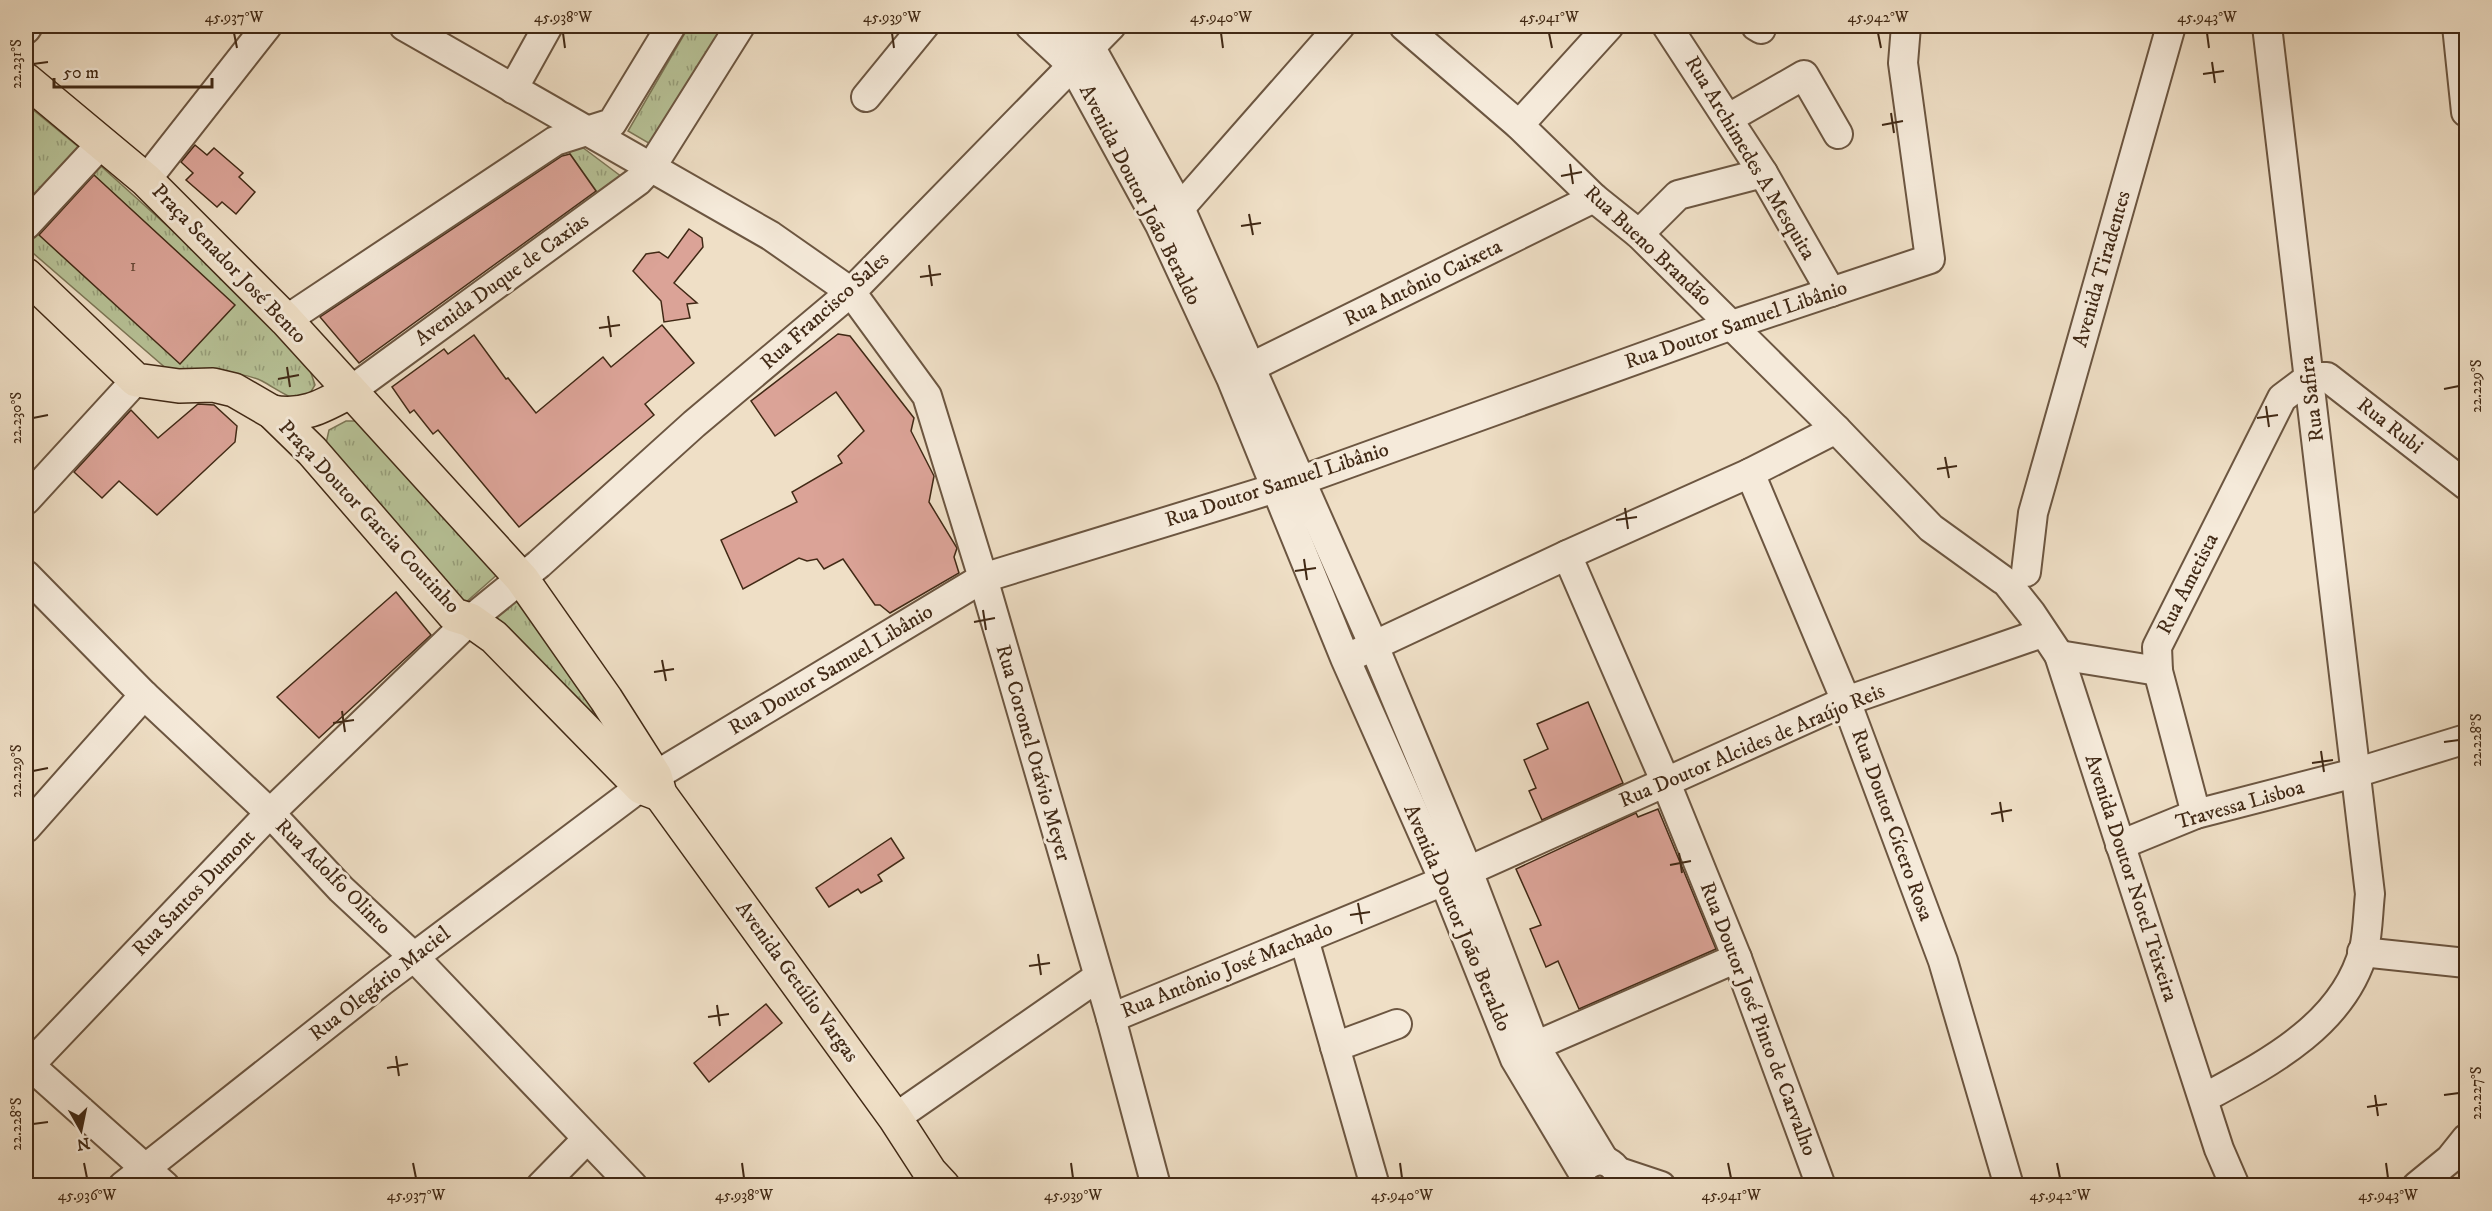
<svg xmlns="http://www.w3.org/2000/svg" width="2492" height="1211" viewBox="0 0 2492 1211" font-family="'IM FELL DW Pica',serif">
	<style>
		.grass { fill: url(#grass-tufts); stroke: #7c7656; stroke-width: 1.5 }
		.building { fill: #dba397; stroke: #412915; stroke-width: 1.5 }
		.lines { fill: none; stroke-linecap: round; stroke-linejoin: round }
		.minor-casing { stroke: #6c5641; stroke-width: 32 }
		.major-casing { stroke: #412915; stroke-width: 36 }
		.minor { stroke: #f5eada; stroke-width: 28 }
		.major { stroke: #efdfc6; stroke-width: 33 }
		.ticks { fill: none; stroke: #412915; stroke-width: 2 }
		.labels { text-anchor: middle; dominant-baseline: central; stroke-width: 6; stroke-linejoin: round; paint-order: stroke }
		.number-label { font-size: 18px; fill: #684836 }
		.street-label { font-size: 21px; fill: #412915; stroke: #f5eada }
		.neatline { fill: none; stroke: #412915; stroke-width: 2 }
		.ticks-label { font-size: 15px; text-anchor: middle; fill: #412915 }
	</style>
	<defs>
		<pattern id="grass-tufts" width="24" height="20" patternUnits="userSpaceOnUse" patternTransform="scale(1.5)"><rect width="24" height="20" fill="#b7c297"/><path d="M3 7l-1-3M5 7V3M7 7l1-3M15 17l-1-3M17 17v-4M19 17l1-3" fill="none" stroke="#969e7a"/></pattern>
	</defs>
	<rect width="100%" height="100%" fill="#efdfc6"/>
	<filter id="stains"><feTurbulence type="fractalNoise" baseFrequency=".00333" numOctaves="4"/><feColorMatrix values="0 0 0 0 .2 0 0 0 0 .09 0 0 0 0 .02 0 0 0 .5 -.17"/></filter>
	<radialGradient id="worn" r=".72"><stop offset=".6" stop-color="#630" stop-opacity="0"/><stop offset="1" stop-color="#630" stop-opacity=".3"/></radialGradient>
	<g class="grass">
		<polygon points="689,26 726,26 652,145 628,131"/>
		<path d="M26,104l66,54 142,128 76,84 5,15 -6,10 -9,6c-15,-5 -25,-13 -38,-20 -22,-11 -69,-11 -94,-11l-142,-123z"/>
		<polygon points="574,141 626,180 602,199 565,147"/>
		<polygon points="346,421 366,421 499,573 465,603 325,448 329,430"/>
		<polygon points="521,587 599,699 593,711 579,716 484,617"/>
	</g>
	<g class="building">
		<polygon points="195,145 207,155 214,148 243,173 239,177 255,192 236,214 222,202 217,207 186,180 193,173 181,162"/>
		<polygon points="570,154 596,191 359,363 320,317 562,156"/>
		<polygon points="94,175 235,305 180,364 39,235"/>
		<polygon points="689,229 702,238 703,247 674,283 697,303 687,304 690,318 664,322 661,301 633,271 646,254 659,252 668,258"/>
		<polygon points="662,325 694,363 645,404 654,415 519,527 438,430 433,434 414,410 410,413 392,387 444,349 448,354 474,335 506,379 508,378 536,413 603,357 611,367"/>
		<polygon points="838,334 850,336 914,418 911,431 934,476 929,502 957,548 954,557 959,573 890,613 880,605 875,605 843,559 824,569 817,559 807,561 799,558 743,589 721,540 797,502 792,492 842,463 838,456 864,431 836,392 775,436 751,401"/>
		<polygon points="198,404 214,405 237,426 235,442 157,515 119,481 102,498 74,472 131,410 158,438"/>
		<polygon points="396,592 431,635 319,738 277,697"/>
		<polygon points="1588,702 1623,783 1542,820 1529,791 1536,788 1524,760 1548,749 1537,724"/>
		<polygon points="1658,809 1716,949 1579,1009 1558,961 1546,967 1530,929 1541,925 1516,869 1636,813 1638,817"/>
		<polygon points="891,838 904,858 878,875 882,881 861,893 858,889 829,907 816,888"/>
		<polygon points="766,1004 782,1023 709,1082 694,1063"/>
	</g>
	<g class="lines">
		<defs>
			<g id="minor">
				<polyline points="404,26 771,236 851,292 927,396 983,578 1111,1018 1156,1186"/>
				<polyline points="1030,26 1073,66 1160,225 1231,378 1345,658 1444,881 1515,1059 1582,1171"/>
				<polyline points="1065,26 1091,48 1180,208 1374,646 1468,871 1535,1046 1604,1160"/>
				<polyline points="1404,26 1519,125 1594,198 1639,234 1836,429 1931,528 2003,580"/>
				<polyline points="1667,26 1763,173 1831,292"/>
				<polyline points="1756,26 1761,29"/>
				<polyline points="2457,26 2466,112"/>
				<polyline points="26,29 28,26"/>
				<polyline points="513,89 548,26"/>
				<polyline points="866,97 924,26"/>
				<polyline points="1729,118 1804,75 1838,134"/>
				<polyline points="1519,125 1609,26"/>
				<polyline points="146,180 267,26"/>
				<polyline points="1167,218 1180,208 1340,26"/>
				<polyline points="26,225 102,143"/>
				<polyline points="1639,234 1678,195 1763,173"/>
				<polyline points="286,320 555,141 612,123 671,26"/>
				<polyline points="1235,375 1594,198"/>
				<polyline points="349,392 638,181 652,166 740,26"/>
				<polyline points="1750,473 1846,701 1943,961 2009,1186"/>
				<polyline points="26,500 136,380"/>
				<polyline points="1567,555 1666,783 1737,958 1821,1186"/>
				<polyline points="2026,572 2033,513 2171,26"/>
				<polyline points="26,575 144,695 270,813 341,889 414,957 633,1186"/>
				<polyline points="2008,584 2031,613 2059,655 2219,1149 2235,1186"/>
				<polyline points="1358,653 1567,555 1750,473 1836,429"/>
				<polyline points="2059,655 2158,671"/>
				<polyline points="2196,814 2158,671 2157,647 2282,398 2310,377 2327,377 2466,485"/>
				<polyline points="26,828 144,695"/>
				<polyline points="2120,845 2196,814 2355,773 2466,739"/>
				<polyline points="1304,939 1375,1186"/>
				<polyline points="2362,952 2466,963"/>
				<polyline points="1111,1018 1468,871 1846,701 2042,633"/>
				<polyline points="1535,1046 1737,958"/>
				<polyline points="1335,1047 1397,1024"/>
				<polyline points="26,1062 165,1186"/>
				<polyline points="26,1069 270,813 470,620 539,564 694,424 851,292 1111,26"/>
				<path d="M2204,1098c63,-34 140,-73 160,-149 4,-17 4,-37 6,-55l-103,-868"/>
				<polyline points="895,1118 1098,977"/>
				<path d="M1587,1165c17,-12 35,2 32,21"/>
				<polyline points="1619,1172 1661,1186"/>
				<polyline points="123,1186 382,981 655,776 983,578 1302,480 1732,325 1930,259 1903,63 1906,26"/>
				<polyline points="541,1186 587,1139"/>
				<polyline points="2417,1186 2450,1159 2466,1139"/>
			</g>
			<g id="major">
				<polyline points="26,80 146,180 286,320 522,579 606,699 655,776 660,794 895,1118 930,1172 943,1186"/>
				<polyline points="26,275 136,380 179,386 213,385 234,390 272,412 312,451 454,615 470,620 494,637 641,787 659,794"/>
				<path d="M272,412c31,6 51,-6 77,-20"/>
			</g>
		</defs>
		<use href="#minor" class="minor-casing"/>
		<use href="#major" class="major-casing"/>
		<use href="#minor" class="minor"/>
		<use href="#major" class="major"/>
	</g>
	<path class="ticks" d="M234,33l3,15M563,33l2,15M892,33l2,15M1221,33l2,15M1549,33l3,15M1878,33l3,15M2207,33l2,15M2212,62l3,21M33,64l15,-2M2203,74l21,-3M1891,113l3,20M1882,125l21,-4M1570,164l3,20M1561,176l21,-4M1249,214l4,21M1241,226l20,-3M929,265l3,21M920,277l21,-3M608,316l3,21M599,328l21,-3M287,367l3,20M278,379l21,-4M2444,389l15,-3M2266,406l3,21M33,418l15,-3M2257,418l21,-3M1945,457l4,21M1937,469l20,-3M1625,508l3,21M1616,520l21,-3M1304,559l3,21M1295,571l21,-3M983,610l3,20M974,622l21,-4M662,660l4,21M654,672l20,-3M342,711l3,21M333,723l21,-3M2444,742l15,-2M2321,751l3,21M2312,763l21,-3M33,771l15,-3M2000,802l3,20M1991,814l21,-4M1679,853l3,20M1670,865l21,-4M1358,903l4,21M1350,915l20,-3M1038,954l3,21M1029,966l21,-3M717,1005l3,21M708,1017l21,-3M396,1056l3,20M387,1068l21,-4M2375,1095l3,21M2444,1095l15,-2M2367,1107l20,-3M33,1124l15,-2M84,1163l3,15M413,1163l3,15M742,1163l2,15M1071,1163l2,15M1400,1163l2,15M1728,1163l3,15M2057,1163l3,15M2386,1163l2,15"/>
	<g class="labels">
		<g class="number-label">
			<text x="133" y="266">1</text>
		</g>
		<g class="street-label">
			<text transform="translate(1750 158) rotate(59)">Rua Archimedes A Mesquita</text>
			<text transform="translate(1140 195) rotate(63)">Avenida Doutor João Beraldo</text>
			<text transform="translate(1648 246) rotate(43)">Rua Bueno Brandão</text>
			<text transform="translate(229 264) rotate(46)">Praça Senador José Bento</text>
			<text transform="translate(2102 269) rotate(-74)">Avenida Tiradentes</text>
			<text transform="translate(502 280) rotate(-36)">Avenida Duque de Caxias</text>
			<text transform="translate(1423 283) rotate(-26)">Rua Antônio Caixeta</text>
			<text transform="translate(825 311) rotate(-42)">Rua Francisco Sales</text>
			<text transform="translate(1736 325) rotate(-19)">Rua Doutor Samuel Libânio</text>
			<text transform="translate(2312 399) rotate(-97)">Rua Safira</text>
			<text transform="translate(2390 426) rotate(38)">Rua Rubi</text>
			<text transform="translate(1277 485) rotate(-18)">Rua Doutor Samuel Libânio</text>
			<text transform="translate(369 517) rotate(47)">Praça Doutor Garcia Coutinho</text>
			<text transform="translate(2188 584) rotate(-63)">Rua Ametista</text>
			<text transform="translate(831 670) rotate(-31)">Rua Doutor Samuel Libânio</text>
			<text transform="translate(1752 746) rotate(-23)">Rua Doutor Alcides de Araújo Reis</text>
			<text transform="translate(1033 753) rotate(74)">Rua Coronel Otávio Meyer</text>
			<text transform="translate(2240 805) rotate(-16)">Travessa Lisboa</text>
			<text transform="translate(1892 825) rotate(70)">Rua Doutor Cícero Rosa</text>
			<text transform="translate(333 877) rotate(45)">Rua Adolfo Olinto</text>
			<text transform="translate(2131 878) rotate(72)">Avenida Doutor Notel Teixeira</text>
			<text transform="translate(194 893) rotate(-46)">Rua Santos Dumont</text>
			<text transform="translate(1457 918) rotate(67)">Avenida Doutor João Beraldo</text>
			<text transform="translate(1227 970) rotate(-22)">Rua Antônio José Machado</text>
			<text transform="translate(797 982) rotate(54)">Avenida Getúlio Vargas</text>
			<text transform="translate(380 984) rotate(-38)">Rua Olegário Maciel</text>
			<text transform="translate(1758 1019) rotate(69)">Rua Doutor José Pinto de Carvalho</text>
		</g>
	</g>
	<rect width="2492" height="1211" fill="none" stroke="#efdfc6" stroke-width="66"/>
	<g transform="translate(81 1130) rotate(171)" stroke="#f5eada" stroke-width="4.5" paint-order="stroke">
	<path d="M0-4.5L10 22L0 15L-10 22Z" fill="#412915"/>
	<text y="-9" font-size="16" font-weight="bold" text-anchor="middle" fill="#412915">N</text>
	</g>
	<path d="M54 78v9h158v-9" fill="none" stroke="#412915" stroke-width="3"/>
	<text x="63" y="78" font-size="18" fill="#412915" stroke="#f5eada" stroke-width="4.5" paint-order="stroke">50 m</text>
	<rect x="33" y="33" width="2426" height="1145" class="neatline"/>
	<g class="ticks-label">
		<text x="234" y="22">45.937°W</text>
		<text x="563" y="22">45.938°W</text>
		<text x="892" y="22">45.939°W</text>
		<text x="1221" y="22">45.940°W</text>
		<text x="1549" y="22">45.941°W</text>
		<text x="1878" y="22">45.942°W</text>
		<text x="2207" y="22">45.943°W</text>
		<text transform="translate(16 64) rotate(-90)" y="5">22.231°S</text>
		<text transform="translate(2476 386) rotate(-90)" y="5">22.229°S</text>
		<text transform="translate(16 418) rotate(-90)" y="5">22.230°S</text>
		<text transform="translate(2476 740) rotate(-90)" y="5">22.228°S</text>
		<text transform="translate(16 771) rotate(-90)" y="5">22.229°S</text>
		<text transform="translate(2476 1093) rotate(-90)" y="5">22.227°S</text>
		<text transform="translate(16 1124) rotate(-90)" y="5">22.228°S</text>
		<text x="87" y="1200">45.936°W</text>
		<text x="416" y="1200">45.937°W</text>
		<text x="744" y="1200">45.938°W</text>
		<text x="1073" y="1200">45.939°W</text>
		<text x="1402" y="1200">45.940°W</text>
		<text x="1731" y="1200">45.941°W</text>
		<text x="2060" y="1200">45.942°W</text>
		<text x="2388" y="1200">45.943°W</text>
	</g>
	<rect width="100%" height="100%" filter="url(#stains)"/>
	<rect width="100%" height="100%" fill="url(#worn)"/>
</svg>
